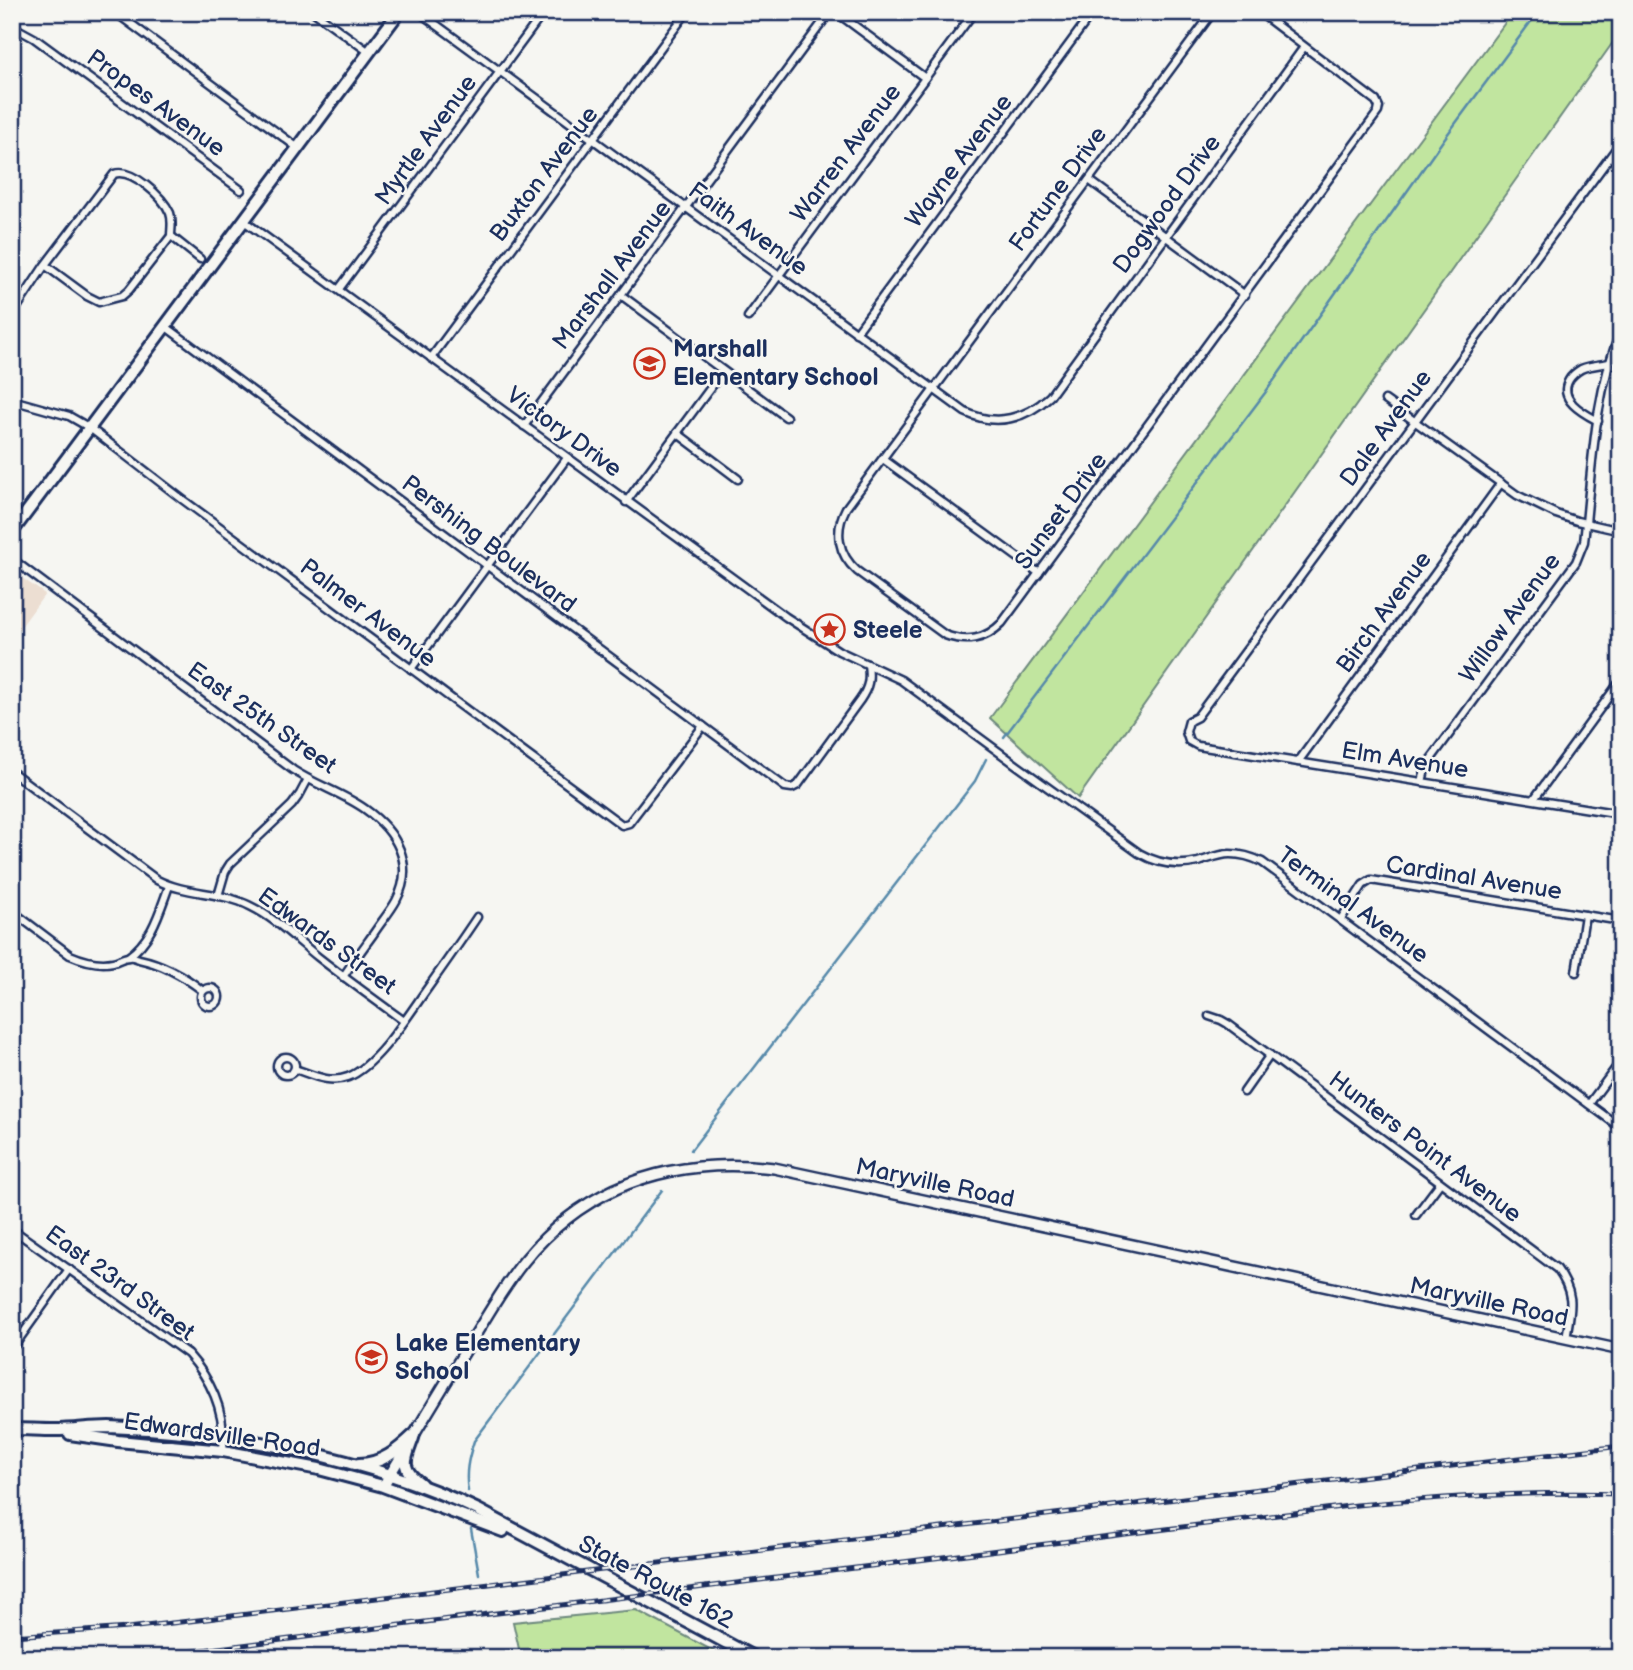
<svg xmlns="http://www.w3.org/2000/svg" width="1633" height="1670" viewBox="0 0 1633 1670" font-family="'Balsamiq Sans',sans-serif">
	<style>
		.built { fill: #ecded2 }
		.green { fill: #c1e59f; stroke: #6e8a7e; stroke-width: 2 }
		.lines { fill: none; stroke-linecap: round; stroke-linejoin: round }
		.stream { stroke: #5689aa; stroke-width: 2.5 }
		.street-casing { stroke: #1b2f5e; stroke-width: 11 }
		.secondary-casing { stroke: #1b2f5e; stroke-width: 14 }
		.primary-casing { stroke: #1b2f5e; stroke-width: 16 }
		.street { stroke: #f6f6f2; stroke-width: 6 }
		.secondary { stroke: #f6f6f2; stroke-width: 9 }
		.primary { stroke: #f6f6f2; stroke-width: 10 }
		.rail-casing { stroke: #1b2f5e; stroke-width: 5 }
		.rail { stroke: #f6f6f2; stroke-width: 2.5; stroke-dasharray: 8; stroke-linecap: butt }
		.labels { text-anchor: middle; dominant-baseline: central; stroke-width: 5; stroke-linejoin: round; paint-order: stroke }
		.street-label { font-size: 24px; fill: #1b2f5e; stroke: #f6f6f2 }
		.poi-label { font-size: 24px; font-weight: bold; fill: #1b2f5e; stroke: #f6f6f2; text-anchor: start }
	</style>
	<rect width="100%" height="100%" fill="#f6f6f2"/>
	<filter id="ink" filterUnits="userSpaceOnUse"><feTurbulence type="fractalNoise" baseFrequency=".0143" numOctaves="2"/><feDisplacementMap in="SourceGraphic" scale="14" xChannelSelector="R" yChannelSelector="G"/><feConvolveMatrix kernelMatrix="1 2 1 2 8 2 1 2 1" color-interpolation-filters="sRGB"/></filter>
	<g filter="url(#ink)">
		<polygon class="built" points="12,571 45,594 12,639"/>
		<g class="green">
			<polygon points="1513,12 1621,12 1621,31 1078,798 990,718"/>
			<polygon points="636,1610 721,1655 720,1658 521,1658 513,1622"/>
		</g>
		<g class="lines">
			<g class="stream">
				<polyline points="1004,737 1265,393 1444,139 1538,12"/>
				<polyline points="691,1150 975,781 986,759"/>
				<path d="M468,1491c-3,-18 0,-32 6,-50l188,-251"/>
				<polyline points="471,1529 479,1574"/>
			</g>
			<defs>
				<g id="street">
					<polyline points="115,12 298,148"/>
					<polyline points="314,12 369,52"/>
					<path d="M419,12l546,400c31,15 61,7 85,-16l254,-349"/>
					<polyline points="836,12 925,78"/>
					<path d="M1213,12l-367,496c-12,23 -8,46 11,63l88,64c22,8 40,5 57,-12l376,-511 1,-5 -3,-6 -117,-89"/>
					<polyline points="12,26 34,38 241,190"/>
					<polyline points="1621,142 1197,717 1189,721 1186,732 1189,741 1198,746 1621,814"/>
					<polyline points="1089,180 1245,295"/>
					<path d="M244,221l542,396 53,34 62,29 117,86 121,87c19,11 38,14 59,9 11,-3 21,-8 32,-8 12,0 22,3 32,8l359,266"/>
					<polyline points="171,236 200,259"/>
					<polyline points="339,289 544,12"/>
					<polyline points="621,295 786,417"/>
					<path d="M12,315l33,-50 69,-91c18,-6 49,23 56,39 3,8 1,15 1,23l-42,54 -7,6 -23,6 -12,-6 -42,-31"/>
					<polyline points="748,317 974,12"/>
					<path d="M165,326l620,461 7,1 6,-3 62,-85c9,-13 10,-21 8,-36"/>
					<polyline points="856,333 1093,12"/>
					<polyline points="431,358 687,12"/>
					<polyline points="12,400 69,416 90,428 182,499 622,825 629,823 703,726"/>
					<polyline points="1385,400 1517,495 1556,514 1577,521 1621,531"/>
					<path d="M1598,421c-13,-7 -41,-21 -29,-41 3,-5 7,-8 12,-11 9,-4 19,-4 28,-6"/>
					<polyline points="524,426 830,12"/>
					<polyline points="677,433 738,479"/>
					<polyline points="883,459 1039,573"/>
					<polyline points="626,502 723,371"/>
					<path d="M12,559l281,211c23,15 51,24 72,39 31,22 51,55 31,92 -6,11 -15,21 -22,32 -10,14 -21,29 -31,44"/>
					<polyline points="411,669 567,458"/>
					<polyline points="1298,762 1501,483"/>
					<path d="M12,772l145,108c29,15 64,11 93,26 25,12 46,33 68,51 28,22 57,43 86,64"/>
					<path d="M1422,782l4,-16 5,-7 145,-197 8,-20c8,-70 9,-145 37,-211"/>
					<polyline points="1534,799 1621,680"/>
					<polyline points="218,896 225,872 230,864 292,805 300,794 308,779"/>
					<path d="M12,911l58,44c14,6 28,10 43,7 5,-1 11,-5 15,-5 4,-1 8,1 11,2 24,5 45,17 64,32"/>
					<polyline points="1341,919 1363,885 1371,880 1621,921"/>
					<path d="M128,957c24,-17 31,-44 41,-71"/>
					<polyline points="1576,972 1585,915"/>
					<circle cx="210" cy="997" r="9"/>
					<path d="M1209,1016l12,4 7,4 329,245c19,26 14,39 9,69"/>
					<circle cx="286" cy="1066" r="9"/>
					<path d="M295,1069c18,6 34,15 53,8 29,-11 61,-63 79,-88 17,-24 34,-48 50,-72"/>
					<polyline points="1244,1092 1270,1055"/>
					<polyline points="1589,1104 1621,1061"/>
					<polyline points="1416,1215 1440,1183"/>
					<path d="M12,1229l176,125c25,28 38,59 35,97"/>
					<polyline points="12,1349 69,1269"/>
				</g>
				<path id="secondary" d="M383,1486c30,-49 59,-98 89,-146 17,-27 33,-56 53,-80 64,-78 151,-103 249,-92l847,182"/>
				<g id="primary">
					<polyline points="12,532 399,12"/>
					<path d="M12,1429c14,0 29,1 43,1 18,0 36,-3 54,-3 121,4 259,30 369,83l277,148"/>
					<polyline points="70,1434 118,1441 223,1451 319,1469 383,1486 503,1531"/>
					<path d="M413,1438c-8,22 -14,30 8,46"/>
					<path d="M359,1464c23,0 39,-14 55,-29"/>
				</g>
			</defs>
			<use href="#street" class="street-casing"/>
			<use href="#secondary" class="secondary-casing"/>
			<use href="#primary" class="primary-casing"/>
			<use href="#street" class="street"/>
			<use href="#secondary" class="secondary"/>
			<use href="#primary" class="primary"/>
			<defs>
				<g id="rail">
					<polyline points="12,1636 128,1628 207,1619 1184,1498 1621,1446"/>
					<path d="M139,1658l1218,-153c88,-8 176,-14 264,-11"/>
				</g>
			</defs>
			<use href="#rail" class="rail-casing"/>
			<use href="#rail" class="rail"/>
		</g>
	</g>
	<defs>
		<symbol id="school-ring" viewBox="-11 -11 22 22"><circle r="9.5" fill="#f6f6f2" stroke="#c8321e" stroke-width="1.5"/><path d="M0-5L7-2L0 1L-7-2ZM-4 1L0 2.5L4 1V4Q0 6-4 4Z" fill="#c8321e"/></symbol>
		<symbol id="sight-ring" viewBox="-11 -11 22 22"><circle r="9.5" fill="#f6f6f2" stroke="#c8321e" stroke-width="1.5"/><path d="M0-6L1.8-2.2L6-1.7L2.9 1.2L3.7 5.4L0 3.3L-3.7 5.4L-2.9 1.2L-6-1.7L-1.8-2.2Z" fill="#c8321e"/></symbol>
	</defs>
	<g fill-rule="evenodd">
		<use href="#school-ring" x="632" y="346" width="35" height="35"/>
		<use href="#sight-ring" x="812" y="612" width="35" height="35"/>
		<use href="#school-ring" x="354" y="1340" width="35" height="35"/>
	</g>
	<g class="labels">
		<g class="street-label">
			<text transform="translate(156 103) rotate(36)">Propes Avenue</text>
			<text transform="translate(426 140) rotate(-54)">Myrtle Avenue</text>
			<text transform="translate(846 153) rotate(-53)">Warren Avenue</text>
			<text transform="translate(959 161) rotate(-53)">Wayne Avenue</text>
			<text transform="translate(544 174) rotate(-53)">Buxton Avenue</text>
			<text transform="translate(1058 189) rotate(-54)">Fortune Drive</text>
			<text transform="translate(1167 204) rotate(-54)">Dogwood Drive</text>
			<text transform="translate(748 229) rotate(36)">Faith Avenue</text>
			<text transform="translate(612 275) rotate(-53)">Marshall Avenue</text>
			<text transform="translate(1386 428) rotate(-54)">Dale Avenue</text>
			<text transform="translate(564 432) rotate(36)">Victory Drive</text>
			<text transform="translate(1061 511) rotate(-54)">Sunset Drive</text>
			<text transform="translate(489 544) rotate(37)">Pershing Boulevard</text>
			<text transform="translate(1384 612) rotate(-54)">Birch Avenue</text>
			<text transform="translate(368 613) rotate(37)">Palmer Avenue</text>
			<text transform="translate(1510 618) rotate(-54)">Willow Avenue</text>
			<text transform="translate(262 718) rotate(35)">East 25th Street</text>
			<text transform="translate(1405 760) rotate(9)">Elm Avenue</text>
			<text transform="translate(1474 878) rotate(9)">Cardinal Avenue</text>
			<text transform="translate(1353 905) rotate(36)">Terminal Avenue</text>
			<text transform="translate(327 941) rotate(36)">Edwards Street</text>
			<text transform="translate(1425 1147) rotate(37)">Hunters Point Avenue</text>
			<text transform="translate(935 1183) rotate(12)">Maryville Road</text>
			<text transform="translate(120 1283) rotate(36)">East 23rd Street</text>
			<text transform="translate(1489 1302) rotate(12)">Maryville Road</text>
			<text transform="translate(222 1435) rotate(8)">Edwardsville Road</text>
			<text transform="translate(656 1582) rotate(28)">State Route 162</text>
		</g>
		<g class="poi-label">
			<text x="673" y="349">Marshall<tspan x="673" dy="28">Elementary School</tspan></text>
			<text x="853" y="630">Steele</text>
			<text x="395" y="1343">Lake Elementary<tspan x="395" dy="28">School</tspan></text>
		</g>
	</g>
	<rect width="1633" height="1670" fill="none" stroke="#f6f6f2" stroke-width="42"/>
	<rect x="21" y="21" width="1591" height="1628" fill="none" stroke="#1b2f5e" stroke-width="2.5" filter="url(#ink)"/>
</svg>
